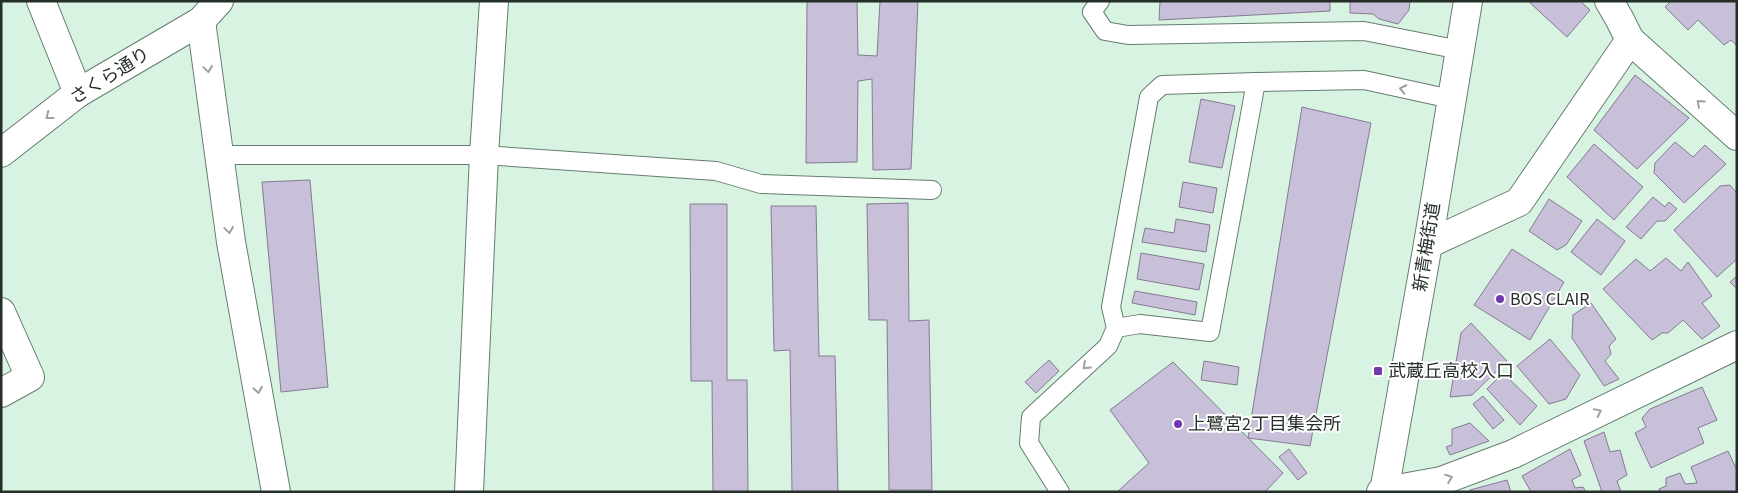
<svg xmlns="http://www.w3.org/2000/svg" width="1738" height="493" viewBox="0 0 1738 493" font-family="'Source Sans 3','Noto Sans JP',sans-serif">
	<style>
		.building { fill: #c8bfd8; stroke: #837b92 }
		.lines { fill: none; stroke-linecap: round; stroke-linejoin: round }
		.lane-casing { stroke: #657d6e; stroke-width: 20 }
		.street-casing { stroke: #657d6e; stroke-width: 30 }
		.secondary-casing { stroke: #657d6e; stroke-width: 30 }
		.lane { stroke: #fff; stroke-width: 18 }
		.street { stroke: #fff; stroke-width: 28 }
		.secondary { stroke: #fff; stroke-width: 28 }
		.oneway { stroke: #9da19f }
		.poi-dot { fill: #713ab1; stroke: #fff; stroke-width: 2 }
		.labels { text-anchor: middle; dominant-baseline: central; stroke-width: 4; stroke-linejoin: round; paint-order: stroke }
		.street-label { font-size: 18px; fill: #252f29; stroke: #fff }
		.poi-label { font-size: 18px; fill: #252f29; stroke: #fff; text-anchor: start }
	</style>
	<rect width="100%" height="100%" fill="#d9f3e2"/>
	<g class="building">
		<polygon points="807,1 857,1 858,55 877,56 880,1 918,1 911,169 873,170 872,79 858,81 857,162 806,163"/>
		<polygon points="1160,1 1330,1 1330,11 1159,20"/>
		<polygon points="1350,1 1410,1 1409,10 1398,24 1379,19 1373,14 1350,13"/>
		<polygon points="1528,1 1580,1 1590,10 1567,37"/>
		<polygon points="1671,1 1737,1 1737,46 1731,40 1724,45 1698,20 1688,30 1665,7"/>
		<polygon points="1635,75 1689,118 1637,169 1594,130"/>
		<polygon points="1201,99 1235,106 1222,168 1189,162"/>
		<polygon points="1302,107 1371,123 1310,446 1248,438"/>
		<polygon points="1675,142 1693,157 1705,145 1726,164 1684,203 1654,173 1655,163"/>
		<polygon points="1594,144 1643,187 1614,220 1567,177"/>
		<polygon points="310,180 328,387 281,392 262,182"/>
		<polygon points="1183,182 1217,188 1213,213 1179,207"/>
		<polygon points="1730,185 1737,193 1737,259 1717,277 1674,230 1720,186"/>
		<polygon points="1653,197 1665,207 1669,202 1677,209 1665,221 1657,221 1641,239 1626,227"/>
		<polygon points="1549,199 1582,221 1566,245 1557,250 1529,231"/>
		<polygon points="908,203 909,321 929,320 932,490 889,490 887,320 869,320 867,204"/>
		<polygon points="690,204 727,204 727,380 747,380 748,492 713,492 712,381 691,381"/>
		<polygon points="771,206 816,206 819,356 835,356 838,492 792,492 790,350 774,351"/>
		<polygon points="1176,219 1210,225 1206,252 1142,242 1145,228 1174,233"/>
		<polygon points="1597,219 1625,241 1601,275 1571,252"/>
		<polygon points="1512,249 1564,282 1530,340 1474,305"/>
		<polygon points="1141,253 1204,264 1199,290 1137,279"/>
		<polygon points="1666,258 1681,271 1688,262 1712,296 1702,303 1720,326 1702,339 1683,320 1668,333 1662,333 1652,340 1603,289 1636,259 1650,271"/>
		<polygon points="1737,276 1737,289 1730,282"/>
		<polygon points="1135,291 1197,302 1195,315 1132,303"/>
		<polygon points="1591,303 1616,339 1609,346 1611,354 1605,361 1619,379 1604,386 1572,338 1573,315"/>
		<polygon points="1471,323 1507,361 1472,395 1450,397 1461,333"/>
		<polygon points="1550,339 1580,375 1566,399 1549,404 1517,366"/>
		<polygon points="1049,360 1059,371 1036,393 1025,382"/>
		<polygon points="1204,361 1239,367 1237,385 1201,380"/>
		<polygon points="1173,362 1283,473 1265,492 1117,492 1149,463 1110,410"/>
		<polygon points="1503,373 1537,406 1520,425 1487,389"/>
		<polygon points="1702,387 1717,420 1698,428 1704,443 1651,468 1635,433 1646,427 1642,418 1650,409"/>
		<polygon points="1483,396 1504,420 1493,429 1473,404"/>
		<polygon points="1470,423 1489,441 1450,455 1446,447 1452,445 1452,429"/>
		<polygon points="1604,432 1610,452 1620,450 1627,475 1617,481 1621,492 1602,492 1584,441"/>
		<polygon points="1289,449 1307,473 1298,480 1279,457"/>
		<polygon points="1570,449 1581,475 1572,480 1575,488 1583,487 1586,492 1531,492 1522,476"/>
		<polygon points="1728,451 1737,470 1737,492 1660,492 1659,489 1666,486 1666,478 1680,473 1685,484 1697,483 1691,467"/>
		<polygon points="1507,480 1511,492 1470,492 1470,490"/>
	</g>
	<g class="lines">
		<defs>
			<g id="lane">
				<polyline points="1100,1 1092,12 1105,31 1128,35 1364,31 1460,50"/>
				<polyline points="1256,82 1210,332 1140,324 1116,328 1111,307 1149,97 1162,85 1256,82 1364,80 1451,99"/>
				<polyline points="219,155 484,155 716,171 761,184 932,190"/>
				<polyline points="1060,492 1029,443 1031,417 1108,346 1116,328"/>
			</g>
			<g id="street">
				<polyline points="41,1 78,93"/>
				<polyline points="1609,1 1619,18 1630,40 1737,136"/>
				<polyline points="201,21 231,242 276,492"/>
				<polyline points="1,153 78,93 201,21 219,1"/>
				<polyline points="1428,244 1519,202 1630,40"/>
				<polyline points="1,312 30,377 1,393"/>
				<polyline points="469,492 484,155 494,1"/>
				<polyline points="1381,492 1441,481 1513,454 1737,345"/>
			</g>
			<polyline id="secondary" points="1384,492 1428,244 1468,1"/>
		</defs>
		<use href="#lane" class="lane-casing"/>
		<use href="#street" class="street-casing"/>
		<use href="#secondary" class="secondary-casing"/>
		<use href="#lane" class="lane"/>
		<use href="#street" class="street"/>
		<use href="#secondary" class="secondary"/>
	</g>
	<defs><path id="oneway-chevron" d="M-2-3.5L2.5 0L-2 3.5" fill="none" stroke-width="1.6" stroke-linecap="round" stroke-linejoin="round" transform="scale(1.25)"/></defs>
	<g class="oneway">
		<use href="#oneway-chevron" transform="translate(208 69) rotate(82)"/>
		<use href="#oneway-chevron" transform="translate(1403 89) rotate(-168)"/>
		<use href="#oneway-chevron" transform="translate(1700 103) rotate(-138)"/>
		<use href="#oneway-chevron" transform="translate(49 116) rotate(142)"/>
		<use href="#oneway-chevron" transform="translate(229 230) rotate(82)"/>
		<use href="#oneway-chevron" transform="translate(1086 366) rotate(137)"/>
		<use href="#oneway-chevron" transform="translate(258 390) rotate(80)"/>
		<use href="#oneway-chevron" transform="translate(1598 412) rotate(-26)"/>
		<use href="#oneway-chevron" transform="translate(1449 478) rotate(-21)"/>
	</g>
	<g class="poi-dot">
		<circle cx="1500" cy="299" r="5"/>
		<rect x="1373" y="366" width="10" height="10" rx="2.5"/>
		<circle cx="1178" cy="424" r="5"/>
	</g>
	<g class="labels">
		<g class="street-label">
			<text transform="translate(110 76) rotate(-32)">さくら通り</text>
			<text transform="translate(1427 247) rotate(-81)">新青梅街道</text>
		</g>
		<g class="poi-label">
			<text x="1510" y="299">BOS CLAIR</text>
			<text x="1388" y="371">武蔵丘高校入口</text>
			<text x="1188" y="424">上鷺宮2丁目集会所</text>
		</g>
	</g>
	<rect width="1738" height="493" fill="none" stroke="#252f29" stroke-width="5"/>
</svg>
